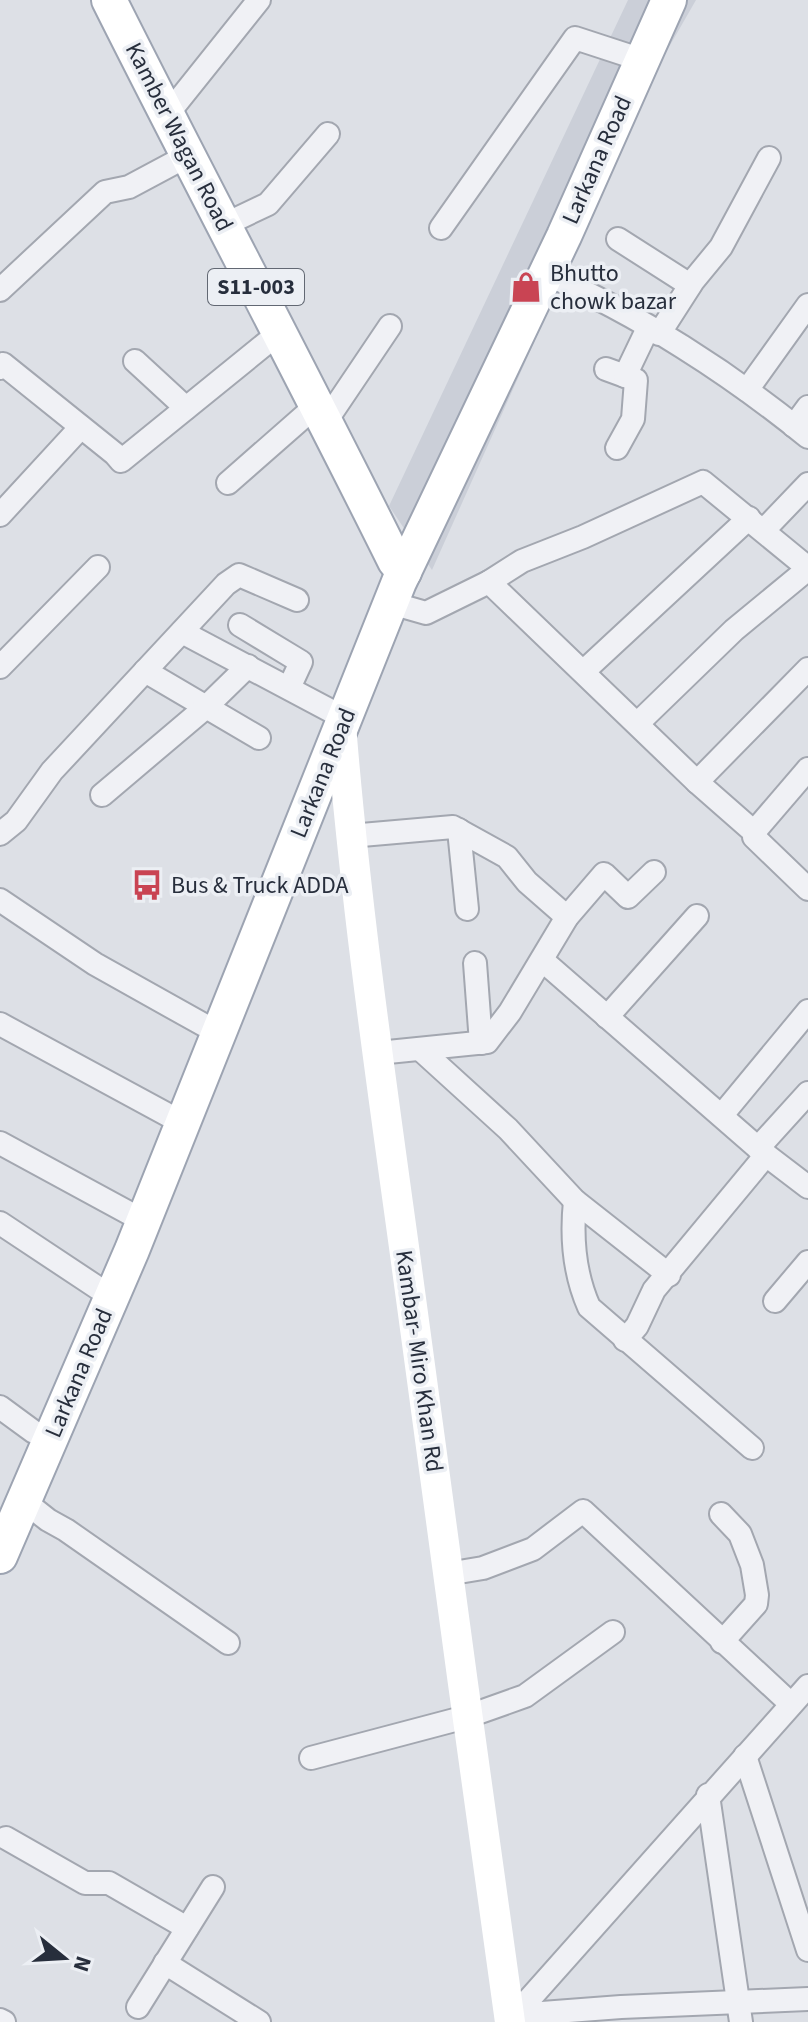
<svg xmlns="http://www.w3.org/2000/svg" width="808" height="2022" viewBox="0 0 808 2022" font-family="'Source Sans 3',sans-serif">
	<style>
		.built { fill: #cbcfd8 }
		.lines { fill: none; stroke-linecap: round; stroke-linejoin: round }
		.minor-casing { stroke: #a3a7b0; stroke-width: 26 }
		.primary-casing { stroke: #9da4b2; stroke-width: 38 }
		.minor { stroke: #f0f1f5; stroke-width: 22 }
		.secondary { stroke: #fff; stroke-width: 30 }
		.primary { stroke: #fff; stroke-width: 34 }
		.labels { text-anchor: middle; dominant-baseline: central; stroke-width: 7; stroke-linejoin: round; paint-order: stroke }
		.shield { fill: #eceff4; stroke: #626873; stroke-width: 2 }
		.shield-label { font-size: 22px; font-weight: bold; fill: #272e3c }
		.street-label { font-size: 24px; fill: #272e3c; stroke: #eceff4 }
		.poi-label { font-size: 24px; fill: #272e3c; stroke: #eceff4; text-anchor: start }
	</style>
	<rect width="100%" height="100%" fill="#dde0e6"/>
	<polygon class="built" points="628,0 696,0 657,68 432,570 389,506"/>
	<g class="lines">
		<defs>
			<g id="minor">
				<polyline points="167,115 259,0"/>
				<polyline points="224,225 268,204 328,134"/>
				<polyline points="441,228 575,38 627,55"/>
				<polyline points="618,239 690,285"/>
				<path d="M546,274c92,40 185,100 262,163"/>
				<polyline points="0,290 105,192 129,187 187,156"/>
				<polyline points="659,334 693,281 721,247 769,158"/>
				<polyline points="135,361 186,408"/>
				<polyline points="0,368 3,364 115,454 121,461 280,332"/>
				<polyline points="606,369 636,380 633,419 617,448"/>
				<polyline points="625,376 648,328"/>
				<polyline points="747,390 808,305"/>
				<polyline points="326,421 390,326"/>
				<polyline points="794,426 808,407"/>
				<polyline points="228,483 318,404"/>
				<polyline points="0,515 81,427"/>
				<polyline points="764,530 808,484"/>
				<polyline points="489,582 522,561 583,537 703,482 808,568"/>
				<polyline points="391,603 426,613 489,582 697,782 754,832 754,837 808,889"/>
				<polyline points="240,625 301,662 289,688"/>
				<polyline points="182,632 333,712"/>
				<polyline points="0,667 98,567"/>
				<polyline points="145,671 259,738"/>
				<polyline points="584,671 749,518"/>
				<polyline points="638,723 734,630 808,569"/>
				<polyline points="697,782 808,669"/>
				<polyline points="102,795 206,707 248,666"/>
				<polyline points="459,830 467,909"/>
				<polyline points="754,832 808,769"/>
				<polyline points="0,834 16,821 52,771 226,584 239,575 297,600"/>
				<polyline points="350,836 453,827 507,857 527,882 567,917"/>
				<polyline points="0,900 95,964 204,1025"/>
				<polyline points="542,960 766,1155 808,1187"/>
				<polyline points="475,963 481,1043"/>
				<polyline points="607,1017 697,916"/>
				<polyline points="0,1024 168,1115"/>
				<polyline points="420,1049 508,1129 575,1201 669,1275"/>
				<polyline points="378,1053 487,1042 510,1012 567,917 604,874 628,897 654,872"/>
				<polyline points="722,1115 808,1011"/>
				<polyline points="0,1143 129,1213"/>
				<polyline points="758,1148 808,1093"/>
				<path d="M575,1201c-4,38 -1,72 14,106l163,141"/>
				<polyline points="0,1223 98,1288"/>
				<polyline points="775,1301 808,1262"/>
				<polyline points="625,1340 637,1326 654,1290 766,1155"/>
				<polyline points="0,1407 34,1432"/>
				<polyline points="24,1501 48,1520 66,1530 228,1643"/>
				<polyline points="721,1514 740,1534 752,1565 757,1595 756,1604 722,1642"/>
				<polyline points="447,1574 483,1568 533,1549 583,1511 791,1704"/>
				<polyline points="745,1756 808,1950"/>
				<polyline points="311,1758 466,1717 525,1696 613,1632"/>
				<polyline points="708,1795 741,2022"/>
				<polyline points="6,1838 85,1883 109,1883 187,1928"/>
				<polyline points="165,1963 259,2022"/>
				<polyline points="138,2007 213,1887"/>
				<polyline points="0,2020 4,2022"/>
				<polyline points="511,2021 529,2014 621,2007 808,1999"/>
				<polyline points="509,2022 808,1686"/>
			</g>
			<g id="primary">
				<path d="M109,0c94,188 193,373 286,561l9,11"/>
				<polyline points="0,1556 132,1250 399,582 564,236 669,0"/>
			</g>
		</defs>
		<use href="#minor" class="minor-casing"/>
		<use href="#primary" class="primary-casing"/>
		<use href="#minor" class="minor"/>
		<path class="secondary" d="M341,725c14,174 39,348 63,522 34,258 70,517 106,775"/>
		<use href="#primary" class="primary"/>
	</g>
	<defs>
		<symbol id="shop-bare" viewBox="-9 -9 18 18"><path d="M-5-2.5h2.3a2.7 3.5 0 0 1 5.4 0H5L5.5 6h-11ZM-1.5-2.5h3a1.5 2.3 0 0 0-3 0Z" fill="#c94453" stroke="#eceff4" stroke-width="2.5" paint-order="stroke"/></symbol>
		<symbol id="bus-bare" viewBox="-9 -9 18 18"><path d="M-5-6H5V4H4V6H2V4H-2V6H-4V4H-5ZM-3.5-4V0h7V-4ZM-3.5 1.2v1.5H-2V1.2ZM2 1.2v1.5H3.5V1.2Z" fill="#c94453" stroke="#eceff4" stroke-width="2.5" paint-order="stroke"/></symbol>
	</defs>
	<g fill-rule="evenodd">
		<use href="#shop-bare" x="504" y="265" width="44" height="44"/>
		<use href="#bus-bare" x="125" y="863" width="44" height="44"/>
	</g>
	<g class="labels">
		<rect class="shield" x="208" y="269" width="96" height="36" rx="6"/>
		<g class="shield-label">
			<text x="256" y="287">S11-003</text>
		</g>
		<g class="street-label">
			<text transform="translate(179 137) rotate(63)">Kamber Wagan Road</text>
			<text transform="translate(597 160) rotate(-66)">Larkana Road</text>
			<text transform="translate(323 773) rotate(-68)">Larkana Road</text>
			<text transform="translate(419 1361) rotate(82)">Kambar- Miro Khan Rd</text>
			<text transform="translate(79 1373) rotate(-67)">Larkana Road</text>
		</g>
		<g class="poi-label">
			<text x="550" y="273">Bhutto<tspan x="550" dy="28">chowk bazar</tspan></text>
			<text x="171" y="885">Bus &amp; Truck ADDA</text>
		</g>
	</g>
	<g transform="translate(64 1958) rotate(108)" stroke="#eceff4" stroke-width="6" paint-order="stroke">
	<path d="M0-6L14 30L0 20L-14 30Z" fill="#272e3c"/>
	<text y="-12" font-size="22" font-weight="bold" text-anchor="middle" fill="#272e3c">N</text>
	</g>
</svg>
